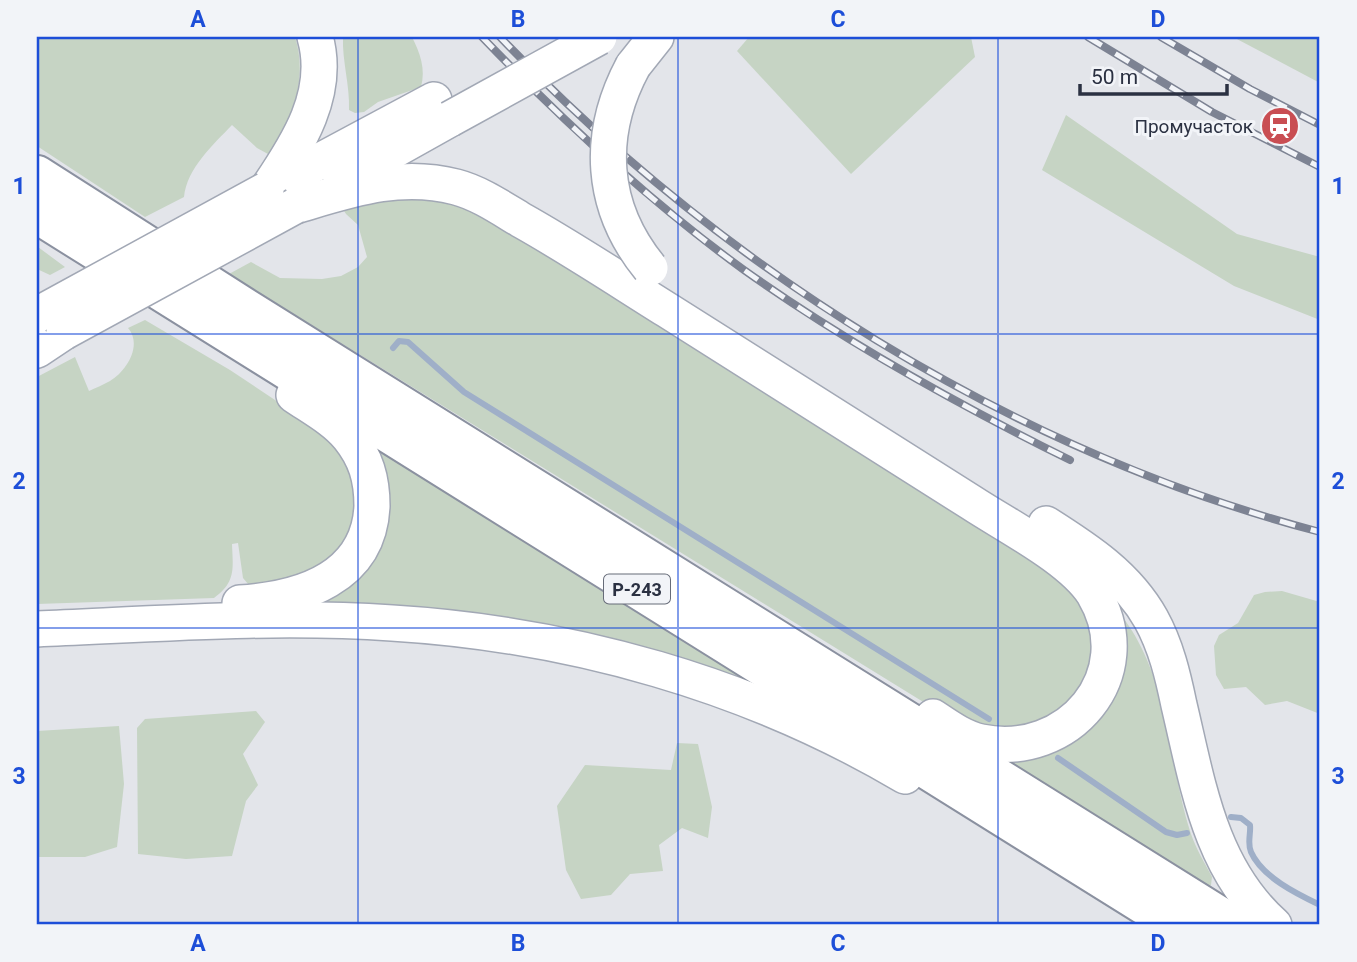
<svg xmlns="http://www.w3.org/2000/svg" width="1357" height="962" viewBox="0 0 1357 962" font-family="Roboto,sans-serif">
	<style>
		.green { fill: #c6d4c4 }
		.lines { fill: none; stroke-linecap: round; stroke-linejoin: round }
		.stream { stroke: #9fafc8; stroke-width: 6 }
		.major-casing { stroke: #a2a8b5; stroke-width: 38 }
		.highway-casing { stroke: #8b91a0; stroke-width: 42 }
		.major { stroke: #fff; stroke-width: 35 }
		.highway { stroke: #fff; stroke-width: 38 }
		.rail-casing { stroke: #7d8393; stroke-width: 8 }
		.rail { stroke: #f2f4f8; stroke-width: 5; stroke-dasharray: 16; stroke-linecap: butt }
		.major-bridge-casing { stroke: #a2a8b5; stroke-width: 38; stroke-linecap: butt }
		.major-bridge { stroke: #fff; stroke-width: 35 }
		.grid { fill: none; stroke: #1d4ed8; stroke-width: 2; stroke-opacity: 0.55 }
		.labels { text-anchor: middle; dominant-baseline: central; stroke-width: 6; stroke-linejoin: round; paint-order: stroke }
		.shield { fill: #f2f4f8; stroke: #676c79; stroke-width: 2 }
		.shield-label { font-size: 18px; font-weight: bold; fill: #2b3142 }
		.poi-label { font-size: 19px; fill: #2b3142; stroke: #f2f4f8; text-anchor: end }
		.neatline { fill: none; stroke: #1d4ed8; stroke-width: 2.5 }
		.grid-label { font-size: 23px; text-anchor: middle; font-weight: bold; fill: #1d4ed8 }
	</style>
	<rect width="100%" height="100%" fill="#e3e5ea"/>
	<g class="green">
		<path d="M37,37h258c13,41 -2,84 -27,117l-11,-6 -25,-23c-19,20 -45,43 -48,72l-39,20 -108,-71z"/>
		<path d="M343,37h69c8,16 14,32 9,50l-43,15 -14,10 -9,1 -6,-3c1,-25 -7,-49 -6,-73z"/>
		<polygon points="749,37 971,37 975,57 851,174 737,51"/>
		<polygon points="1233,37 1320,37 1320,83"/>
		<polygon points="1066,115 1237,234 1320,257 1320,320 1234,286 1042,170"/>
		<polygon points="364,198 458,198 1053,565 1093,614 1090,690 1026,731 959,724 229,274 251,262 280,278 322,279 341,276 358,267 367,257 358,225 346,214 341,206"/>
		<polygon points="37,246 38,247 65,267 50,275 37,269"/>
		<path d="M145,320l85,50 84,56 25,22 13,25 3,26 -3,27 -6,18 -29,29 -63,18 -11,-13 -5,-35 -6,1c1,25 4,38 -18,54l-177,6v-227l38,-20 14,34c6,-3 14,-6 21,-10 16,-9 33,-36 18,-53z"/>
		<polygon points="359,439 387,454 757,686 744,694 293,609 351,577"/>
		<polygon points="1282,591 1320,602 1320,714 1287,701 1265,705 1246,687 1224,689 1216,675 1214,646 1219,635 1238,623 1254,595 1265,592"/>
		<path d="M1115,606c9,13 19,26 26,41 29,57 30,126 50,187 5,15 14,29 21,43l-1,8 -5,5 -209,-133 59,-9z"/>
		<polygon points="256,711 265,722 243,754 258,785 246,801 232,856 186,859 138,854 137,728 145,719"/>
		<polygon points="119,726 124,784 117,847 85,857 37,857 37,731"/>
		<polygon points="677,743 698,744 712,807 708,838 682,828 659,845 663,871 630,874 611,895 581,899 566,870 557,806 585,765 671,770"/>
	</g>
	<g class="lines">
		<g class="stream">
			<polyline points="393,348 399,341 408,342 464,392 989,719"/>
			<polyline points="1058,758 1166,832 1177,835 1187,833"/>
			<path d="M1231,817l10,1 9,7c1,9 -3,18 1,27 11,25 46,42 69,53"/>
		</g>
		<defs>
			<g id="major">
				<polyline points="633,66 656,37"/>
				<polyline points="341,180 450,119"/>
				<path d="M268,188c30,-44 63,-95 47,-151"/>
				<polyline points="266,190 434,100"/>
				<path d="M295,206c54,-16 104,-34 161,-19 23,6 45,21 65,33 50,28 98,60 146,90 102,64 204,128 305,193 35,23 100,56 122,91 48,81 -26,166 -113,148 -18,-4 -33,-15 -48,-25"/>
				<polyline points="37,350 64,332"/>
				<path d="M1046,524c41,26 81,52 105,95 15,27 22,57 28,86 19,80 31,163 95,220"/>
				<path d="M240,603c61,-4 129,-25 132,-97 0,-27 -6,-48 -23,-69 -15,-18 -36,-29 -55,-42"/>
				<path d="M37,629c118,-5 237,-14 355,-6 179,11 358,61 513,153"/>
			</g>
			<g id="highway">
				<polyline points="37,175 247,309 1234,925"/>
				<polyline points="37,214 1176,925"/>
			</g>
		</defs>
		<use href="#major" class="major-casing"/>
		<use href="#highway" class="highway-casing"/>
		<use href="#major" class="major"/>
		<use href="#highway" class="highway"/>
		<defs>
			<g id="rail">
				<path d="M482,37c81,84 167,164 262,233 103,73 213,134 326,190"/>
				<path d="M500,37c220,230 511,414 820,495"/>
				<polyline points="1088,37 1212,112 1320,167"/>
				<polyline points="1161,37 1250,89 1320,125"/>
			</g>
		</defs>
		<use href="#rail" class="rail-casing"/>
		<use href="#rail" class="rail"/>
		<defs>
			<g id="major-bridge">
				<path d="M633,66c-37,69 -33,141 17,202"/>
				<polyline points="450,119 599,37"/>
				<polyline points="37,315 266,190"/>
				<polyline points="64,332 295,206"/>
			</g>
		</defs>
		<use href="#major-bridge" class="major-bridge-casing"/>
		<use href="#major-bridge" class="major-bridge"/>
	</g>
	<path class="grid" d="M358,37v888M678,37v888M998,37v888M37,334h1283M37,628h1283"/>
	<defs>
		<symbol id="station-disc" viewBox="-11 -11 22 22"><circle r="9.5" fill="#c94e53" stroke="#f2f4f8"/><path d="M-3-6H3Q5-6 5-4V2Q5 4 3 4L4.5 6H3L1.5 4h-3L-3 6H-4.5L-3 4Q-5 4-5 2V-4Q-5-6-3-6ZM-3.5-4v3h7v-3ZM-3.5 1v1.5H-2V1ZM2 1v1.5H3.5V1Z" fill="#fff"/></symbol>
	</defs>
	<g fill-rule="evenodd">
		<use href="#station-disc" x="1258" y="104" width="44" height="44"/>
	</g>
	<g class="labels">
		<rect class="shield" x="604" y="574.5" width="66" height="29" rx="5"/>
		<g class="shield-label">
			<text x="637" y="589">Р-243</text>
		</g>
		<g class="poi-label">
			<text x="1253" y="126">Промучасток</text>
		</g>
	</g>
	<rect width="1357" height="962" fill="none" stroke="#f2f4f8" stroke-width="77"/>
	<path d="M1080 84v10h147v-10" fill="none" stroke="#2b3142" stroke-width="3.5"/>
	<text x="1091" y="84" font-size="21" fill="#2b3142" stroke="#f2f4f8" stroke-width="5" paint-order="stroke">50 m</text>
	<rect x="38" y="38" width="1280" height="885" class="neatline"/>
	<g class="grid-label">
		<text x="198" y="27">A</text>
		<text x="518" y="27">B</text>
		<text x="838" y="27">C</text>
		<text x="1158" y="27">D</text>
		<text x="19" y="194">1</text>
		<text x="1338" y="194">1</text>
		<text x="19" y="489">2</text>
		<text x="1338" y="489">2</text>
		<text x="19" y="784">3</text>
		<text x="1338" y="784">3</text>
		<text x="198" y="951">A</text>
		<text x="518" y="951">B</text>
		<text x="838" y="951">C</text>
		<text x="1158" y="951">D</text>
	</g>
</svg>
